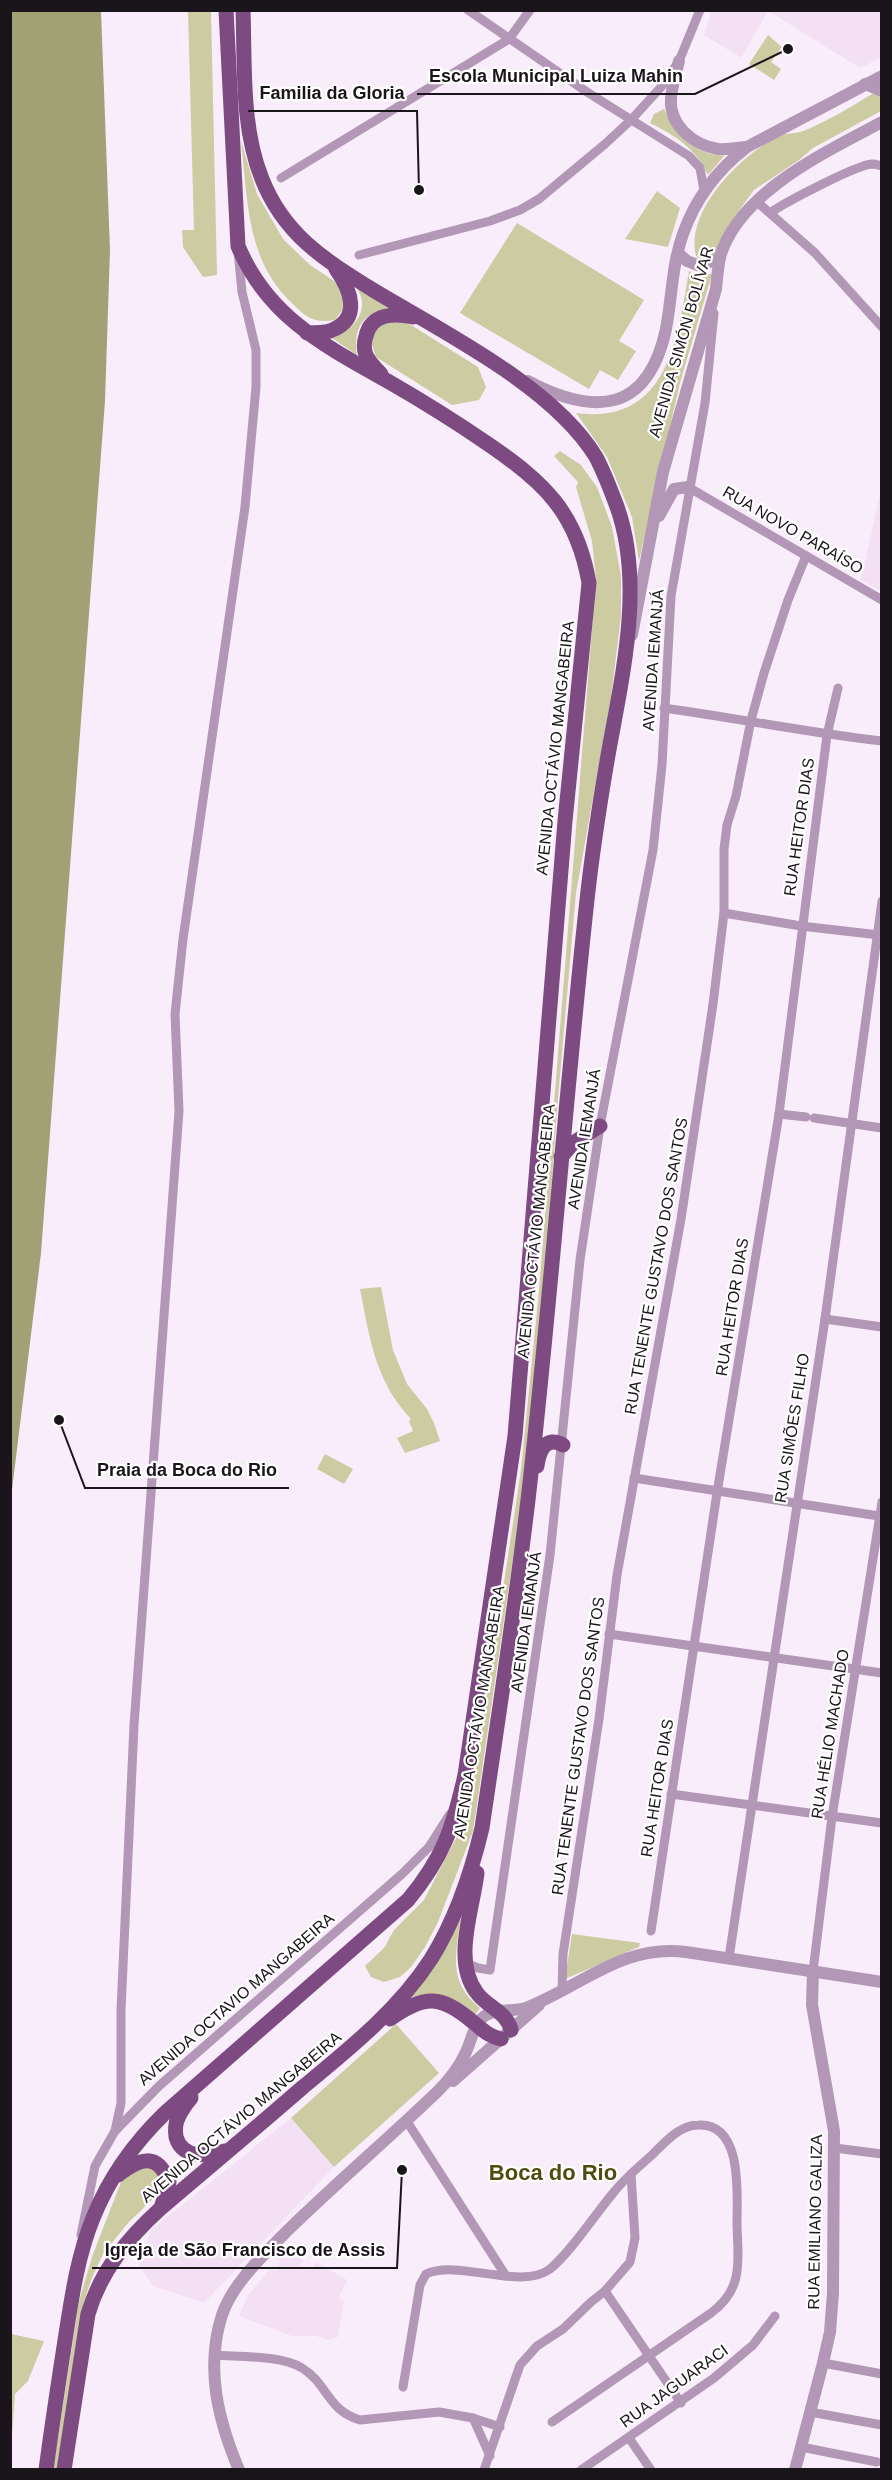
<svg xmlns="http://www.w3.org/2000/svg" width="892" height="2480" viewBox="0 0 892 2480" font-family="Helvetica,sans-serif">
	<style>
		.built { fill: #f3e0f4 }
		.green { fill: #cccba1 }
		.water { fill: #a2a176 }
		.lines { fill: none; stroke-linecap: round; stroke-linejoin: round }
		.minor { stroke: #b397b6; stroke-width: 9 }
		.tertiary { stroke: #b397b6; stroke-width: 12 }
		.primary { stroke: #7d4b82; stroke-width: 15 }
		.labels { text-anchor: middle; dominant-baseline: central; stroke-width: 4.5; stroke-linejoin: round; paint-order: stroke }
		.street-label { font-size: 16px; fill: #1a151a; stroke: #fff }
		.district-label { font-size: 22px; font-weight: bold; fill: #4f4c0d; stroke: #fff }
		.leader { fill: none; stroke: #1a151a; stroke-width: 2 }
		.callout-dot { fill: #1a151a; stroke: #fff; stroke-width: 2 }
		.callout-label { font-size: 18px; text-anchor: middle; font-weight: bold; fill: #1a151a; stroke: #fff; stroke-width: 4.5; stroke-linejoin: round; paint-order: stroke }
	</style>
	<rect width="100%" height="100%" fill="#faedfb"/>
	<g class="built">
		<polygon points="712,11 881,11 881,58 860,68 768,11 741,58 704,35"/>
		<polygon points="881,489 881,591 861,580"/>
		<polygon points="291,2118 334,2167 204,2303 153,2286 139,2265 151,2230"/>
		<polygon points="283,2248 303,2260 300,2266 310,2270 316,2262 347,2280 339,2297 344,2301 338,2337 328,2340 316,2336 292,2336 239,2316 248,2295 270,2269 277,2271 280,2261 274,2257"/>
	</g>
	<g class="green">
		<polygon points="188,11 211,11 217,275 203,277 183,247 182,230 194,230"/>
		<polygon points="768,35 782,47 771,62 781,69 774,80 749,64"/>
		<path d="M881,89v22l-68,37 -14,12 -45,30 -21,29 -18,37 -14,4 -5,-4c-12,-45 47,-104 85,-121 6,-2 13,-1 19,-3 7,-2 14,-6 21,-9 21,-10 40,-23 60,-34z"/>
		<path d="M664,109c13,28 29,44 60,47l-16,19c-13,-27 -32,-39 -58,-52l4,-9z"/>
		<path d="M241,141l16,53 26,45 27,26 27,18 7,10v15l-9,12c-20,3 -27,-1 -41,-15 -48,-43 -46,-104 -53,-164z"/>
		<polygon points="657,191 680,208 668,247 625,239"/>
		<polygon points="517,223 644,300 619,341 636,351 618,380 600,370 589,389 460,313"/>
		<path d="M689,271l4,3h19l-32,109 -41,178 -7,-44 -25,-60 -31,-44c92,12 101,-73 113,-142z"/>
		<path d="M357,287l32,21c-26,5 -36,19 -32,47l-25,-17c15,-5 32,-19 30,-37 0,-4 -4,-10 -5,-14z"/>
		<path d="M400,321l11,4 67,42 8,20 -7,13 -27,5 -76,-48 -6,-18c6,-14 15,-17 30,-18z"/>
		<polygon points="560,451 581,465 597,487 612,527 621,576 621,616 611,697 576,893 557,1110 544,1292 526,1470 473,1831 438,1922 425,1947 411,1967 400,1977 384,1982 371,1977 365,1966 384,1948 394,1930 424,1900 463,1825 474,1781 521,1470 539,1291 596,579 592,541 576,487 578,482 554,456"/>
		<path d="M381,1287l12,63 14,34 20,25 7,14 6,18 -35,12 -8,-15 16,-7 -4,-10 2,-2c-36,-38 -41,-80 -51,-130z"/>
		<polygon points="325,1454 353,1469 344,1484 317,1469"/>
		<path d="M461,1916c-5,37 -14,66 19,92l-8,11c-17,-23 -33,-28 -61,-22z"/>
		<polygon points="572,1934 640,1943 639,1947 565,1979"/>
		<polygon points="396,2024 439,2073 334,2167 291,2118"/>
		<polygon points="147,2166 156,2171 161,2183 157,2195 128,2223 103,2254 92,2278 84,2301 57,2469 53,2470 79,2301 93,2254 121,2182 133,2168"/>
		<polygon points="11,2334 44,2341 28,2381 15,2394 11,2449"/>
	</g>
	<polygon class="water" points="11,10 101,11 110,250 105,401 41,1253 11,1498"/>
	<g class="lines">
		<g class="minor">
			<polyline points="468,10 587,92 689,156 700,168 704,190"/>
			<polyline points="281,178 509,39 530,10"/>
			<polyline points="756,201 815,253 882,327"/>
			<path d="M770,213c14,-10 86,-48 102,-49 4,0 6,1 10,2"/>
			<polyline points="359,255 490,221 520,210 539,199 605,144 631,120 662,86 679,61 700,10"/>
			<polyline points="688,487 882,600"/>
			<path d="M664,708c73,10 145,25 218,33"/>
			<polyline points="724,913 801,926 879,935"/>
			<polyline points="779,1114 806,1117"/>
			<polyline points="814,1118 882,1128"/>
			<polyline points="825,1319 882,1327"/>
			<polyline points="634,1478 879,1516"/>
			<polyline points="609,1634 882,1673"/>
			<polyline points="671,1794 882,1823"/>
			<polyline points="651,1931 717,1493 779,1114 827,735 838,688"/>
			<polyline points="729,1958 825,1319 882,901"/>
			<polyline points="466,1963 478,1968 490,1970 550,1555 580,1260 600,1126 653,850 662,765 671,596 705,403 714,313"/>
			<polyline points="813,1971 832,1817 882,1502"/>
			<polyline points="562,1990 563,1954 599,1719 617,1575 681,1219 713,1004 724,913 724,849 727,825 736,796 751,720 764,673 788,600 806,556"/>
			<polyline points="406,2120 506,2276"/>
			<polyline points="115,2131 121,2103 121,2010 134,1725 179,1111 175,1014 183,939 245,507 256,387 256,350 242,292 238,251"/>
			<polyline points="835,2148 882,2154"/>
			<polyline points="81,2235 95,2166 115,2131 159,2086 402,1874 429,1847 450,1814"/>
			<polyline points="605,2291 681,2403"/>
			<path d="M214,2355c24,2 67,0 88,13 25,15 26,43 58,52l79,-8 34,6 27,9"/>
			<polyline points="823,2363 882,2374"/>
			<path d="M403,2387l17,-102 6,-11c33,-15 95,17 124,-5 21,-17 46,-56 64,-77 11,-14 26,-26 39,-38 12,-12 27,-29 45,-29 45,-3 39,69 39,97 0,18 3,38 -1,55 -3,15 -13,27 -25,36l-159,109"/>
			<polyline points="810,2412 882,2425"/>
			<polyline points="473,2418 490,2456"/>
			<polyline points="629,2438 651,2470"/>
			<polyline points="801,2447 877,2462"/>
			<polyline points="484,2470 520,2365 537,2346 563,2329 591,2302 605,2291 630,2262 635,2238 631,2174"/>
			<polyline points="581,2470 714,2378 753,2345 775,2316"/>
		</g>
		<g class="tertiary">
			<path d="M679,61c-3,12 -7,25 -8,37 -2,27 22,47 47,51 9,1 19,-1 28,-2"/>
			<polyline points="865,84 882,91"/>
			<polyline points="678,253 687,261 700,266 720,258"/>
			<path d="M528,381c68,36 120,31 138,-52 6,-32 6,-65 17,-95 13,-37 34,-64 64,-87l135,-71"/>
			<polyline points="659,516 674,489 688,487"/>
			<path d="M632,635l31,-163 53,-183c1,-10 2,-22 4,-32 19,-65 106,-105 162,-135"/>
			<polyline points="453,2081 539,2005"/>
			<path d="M239,2470c-21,-50 -34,-102 -17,-155 11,-32 40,-58 63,-82 50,-49 103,-94 153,-142 11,-11 21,-24 27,-37 7,-13 8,-31 21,-39 12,-7 27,-3 40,-7 56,-22 96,-64 160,-56l196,30"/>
			<polyline points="795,2470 823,2363 830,2332 833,2293 834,2131 812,2005 813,1971"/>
		</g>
		<g class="primary">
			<path d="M307,333c7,0 16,0 23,-2 33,-12 20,-42 6,-62"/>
			<path d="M381,374c-5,-5 -12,-12 -15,-19 -2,-5 -2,-13 0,-19 5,-23 29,-23 47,-19"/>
			<polyline points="561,1157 573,1143 600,1126"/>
			<path d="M537,1466c2,-15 9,-31 26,-21"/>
			<path d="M477,1873c-4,36 -25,88 0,120 10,14 30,19 34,37"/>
			<path d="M390,2019c35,-25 51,-24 83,3 10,8 15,14 28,17"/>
			<path d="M191,2098c-5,6 -10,13 -13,20 -3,6 -3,12 -2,19 7,23 31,19 49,14"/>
			<path d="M118,2175c21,-16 39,-24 51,7l-7,23"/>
			<path d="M46,2470c6,-46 13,-91 20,-136 6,-39 12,-79 27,-116 16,-40 41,-75 72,-105l243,-213c35,-42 45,-72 57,-125l50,-339 50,-615 24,-238c-12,-70 -45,-101 -101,-139 -32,-22 -64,-42 -97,-61 -64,-36 -123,-65 -153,-137l-12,-236"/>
			<path d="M64,2470l24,-156c13,-44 40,-76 73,-106 47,-40 95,-80 142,-121 46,-38 95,-77 128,-128 25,-40 40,-85 51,-131 16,-109 33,-218 46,-328 23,-200 37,-400 59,-600 5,-46 12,-92 20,-139 14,-81 39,-177 9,-257 -6,-16 -12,-32 -20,-47 -42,-70 -153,-125 -223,-167 -48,-30 -89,-55 -111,-111 -21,-52 -17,-113 -19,-169"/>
		</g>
	</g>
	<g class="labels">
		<g class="street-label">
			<text transform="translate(681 342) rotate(-74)">AVENIDA SIMÓN BOLÍVAR</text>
			<text transform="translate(793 530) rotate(30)">RUA NOVO PARAÍSO</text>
			<text transform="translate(653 660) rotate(-86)">AVENIDA IEMANJÁ</text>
			<text transform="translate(555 748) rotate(-84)">AVENIDA OCTÁVIO MANGABEIRA</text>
			<text transform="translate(799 827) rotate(-82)">RUA HEITOR DIAS</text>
			<text transform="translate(584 1139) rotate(-81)">AVENIDA IEMANJÁ</text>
			<text transform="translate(536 1231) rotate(-84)">AVENIDA OCTÁVIO MANGABEIRA</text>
			<text transform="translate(656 1266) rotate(-80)">RUA TENENTE GUSTAVO DOS SANTOS</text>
			<text transform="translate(732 1307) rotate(-81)">RUA HEITOR DIAS</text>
			<text transform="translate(792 1428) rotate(-81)">RUA SIMÕES FILHO</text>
			<text transform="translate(526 1622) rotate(-82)">AVENIDA IEMANJÁ</text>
			<text transform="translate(479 1712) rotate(-81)">AVENIDA OCTÁVIO MANGABEIRA</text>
			<text transform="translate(830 1734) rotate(-81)">RUA HÉLIO MACHADO</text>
			<text transform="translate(578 1746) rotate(-82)">RUA TENENTE GUSTAVO DOS SANTOS</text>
			<text transform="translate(657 1788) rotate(-81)">RUA HEITOR DIAS</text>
			<text transform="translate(236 1999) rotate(-41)">AVENIDA OCTAVIO MANGABEIRA</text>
			<text transform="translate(241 2117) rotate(-40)">AVENIDA OCTÁVIO MANGABEIRA</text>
			<text transform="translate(815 2222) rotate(-89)">RUA EMILIANO GALIZA</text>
			<text transform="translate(674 2386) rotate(-36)">RUA JAGUARACI</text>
		</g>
		<g class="district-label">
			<text x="553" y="2172">Boca do Rio</text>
		</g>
	</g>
	<path class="leader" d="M788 49L695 94H417M419 190L417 111H248M59 1420L85 1488H289M402 2170L397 2268H92"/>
	<g class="callout-dot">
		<circle cx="788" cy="49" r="6"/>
		<circle cx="419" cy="190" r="6"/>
		<circle cx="59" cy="1420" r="6"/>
		<circle cx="402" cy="2170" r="6"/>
	</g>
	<g class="callout-label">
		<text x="556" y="82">Escola Municipal Luiza Mahin</text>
		<text x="332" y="99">Familia da Gloria</text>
		<text x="187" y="1476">Praia da Boca do Rio</text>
		<text x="245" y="2256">Igreja de São Francisco de Assis</text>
	</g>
	<rect width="892" height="2480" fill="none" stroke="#1a151a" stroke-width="24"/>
</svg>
